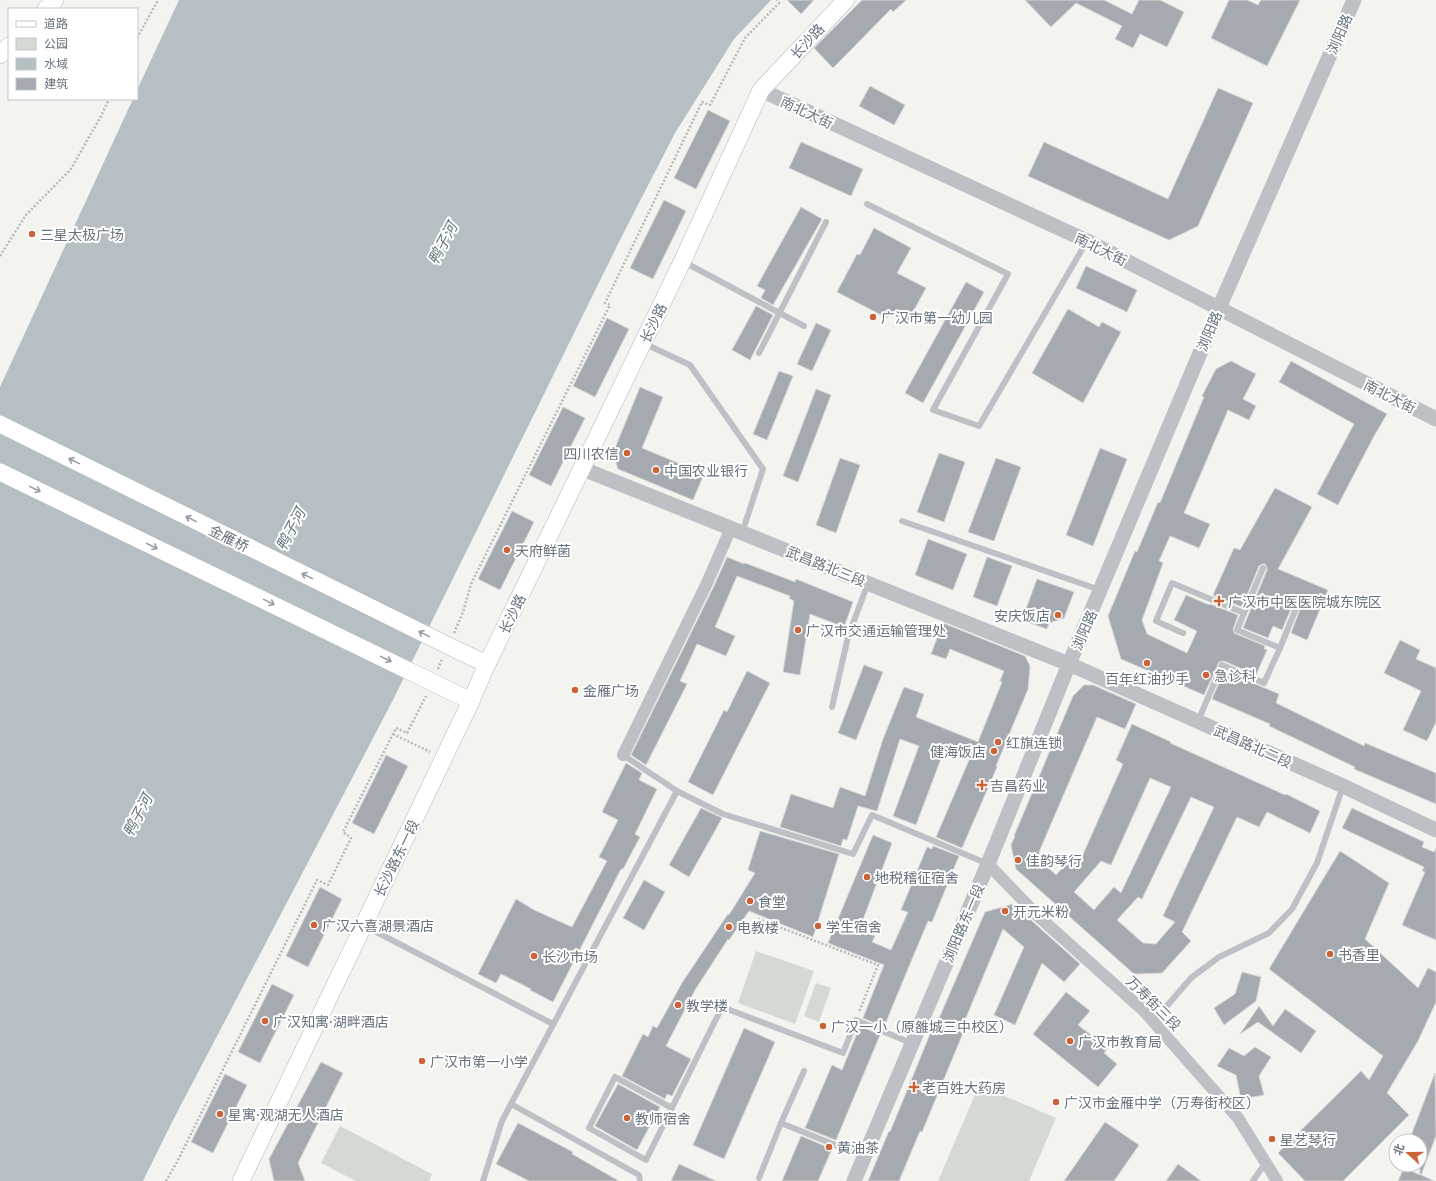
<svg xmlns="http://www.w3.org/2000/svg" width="1436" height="1181" viewBox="0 0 1436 1181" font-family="'Noto Sans','Noto Sans SC',sans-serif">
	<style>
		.green { fill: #d4dad2 }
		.water { fill: #b6bfc4 }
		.building { fill: #a4aab0; stroke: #d5d5d3; fill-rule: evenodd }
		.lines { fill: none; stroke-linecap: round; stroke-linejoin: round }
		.secondary-casing { stroke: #b2b6ba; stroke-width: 18 }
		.path { stroke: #b7b9bc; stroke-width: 2.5; stroke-dasharray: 2 2; stroke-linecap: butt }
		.service { stroke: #bdc0c4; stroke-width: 6 }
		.minor { stroke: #bdc0c4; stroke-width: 12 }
		.tertiary { stroke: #bdc0c4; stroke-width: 15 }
		.secondary { stroke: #fff; stroke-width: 17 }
		.secondary-bridge-casing { stroke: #b2b6ba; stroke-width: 18; stroke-linecap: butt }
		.secondary-bridge { stroke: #fff; stroke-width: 17 }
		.oneway { stroke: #949ca5 }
		.poi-dot { fill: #cc6338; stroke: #fff; stroke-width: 1.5 }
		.labels { text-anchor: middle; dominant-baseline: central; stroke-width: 4; stroke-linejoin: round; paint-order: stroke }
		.street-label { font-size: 14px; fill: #66727e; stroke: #fff }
		.poi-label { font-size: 14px; fill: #66727e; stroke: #fff; text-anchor: start }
		.water-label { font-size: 15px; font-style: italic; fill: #677982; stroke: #fff }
	</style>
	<rect width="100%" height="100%" fill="#f3f4f0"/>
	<g class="green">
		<polygon points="756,951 814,971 795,1024 738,1003"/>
		<polygon points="816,983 831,988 819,1022 804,1016"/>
		<polygon points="979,1085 1056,1118 1029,1181 938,1181"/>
		<polygon points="340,1126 432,1174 429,1181 356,1181 321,1163"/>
	</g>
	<polygon class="water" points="179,0 771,0 734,39 675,133 622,236 393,700 171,1124 143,1181 0,1181 0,387 133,99 137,99 137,90"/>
	<g class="building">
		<polygon points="787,0 814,0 801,14"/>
		<polygon points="862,0 906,0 893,12 891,9 833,68 814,48"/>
		<polygon points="1025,0 1104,0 1132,14 1139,0 1160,0 1184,12 1167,47 1140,34 1133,48 1115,39 1122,26 1076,3 1051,27"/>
		<polygon points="1229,0 1247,0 1258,5 1261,0 1300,0 1267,66 1211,38"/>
		<polygon points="870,86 905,105 894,125 859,106"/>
		<polygon points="1218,88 1253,103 1198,226 1169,240 1028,176 1044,142 1168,199"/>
		<polygon points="708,110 730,121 696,189 674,178"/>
		<polygon points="801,142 863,169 851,196 789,168"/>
		<polygon points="664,200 686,211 653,279 630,268"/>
		<polygon points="801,207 822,219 773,305 761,298 765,290 757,286"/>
		<polygon points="874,228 911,248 897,273 926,288 907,323 890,313 887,318 837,292 857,254 860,255"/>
		<polygon points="1086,266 1137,290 1127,312 1076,288"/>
		<polygon points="966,282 984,292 923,403 905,393"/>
		<polygon points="756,306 773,315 750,360 732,350"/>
		<polygon points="1068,309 1099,327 1102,322 1121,332 1083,403 1032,373"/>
		<polygon points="607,318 629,329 595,397 573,386"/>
		<polygon points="816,323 831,330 812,371 797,364"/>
		<polygon points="1231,361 1256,374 1243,399 1256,406 1249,420 1228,410 1184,513 1210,524 1199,548 1170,536 1159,561 1163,563 1142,620 1147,634 1187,653 1197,631 1174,620 1186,595 1209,605 1210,604 1238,615 1233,629 1234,633 1265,646 1264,649 1267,650 1256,675 1224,661 1219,662 1204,695 1121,659 1108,616 1135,551 1137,552 1158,502 1160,503 1204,397 1202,396 1216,369"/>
		<polygon points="1291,361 1387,414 1374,436 1338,505 1317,494 1354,424 1279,382"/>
		<polygon points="779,371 793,376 767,440 753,434"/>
		<polygon points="640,387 663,397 642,448 704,474 693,500 618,469 613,453"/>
		<polygon points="816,389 831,395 798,482 783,476"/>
		<polygon points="563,407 585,418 551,486 529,475"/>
		<polygon points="1100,448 1127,459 1093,546 1066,535"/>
		<polygon points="939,453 965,462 944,522 917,512"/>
		<polygon points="840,458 860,465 836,533 816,525"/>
		<polygon points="996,458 1021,467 994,541 968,532"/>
		<polygon points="1275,488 1312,507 1278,569 1328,590 1307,640 1291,633 1301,607 1301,604 1298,602 1293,604 1282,630 1273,626 1268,638 1243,628 1267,570 1267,567 1265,564 1262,564 1259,566 1242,607 1213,595 1234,548 1240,550"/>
		<polygon points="512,511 534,522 500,590 478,579"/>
		<polygon points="928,539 967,554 953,590 915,575"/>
		<polygon points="727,557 744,564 745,563 795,582 796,579 853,602 844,627 810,614 800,675 783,672 794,601 789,598 790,596 737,576 715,627 735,636 726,656 697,644 680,681 687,684 646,765 631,755 714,586"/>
		<polygon points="987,557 1012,566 997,606 973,597"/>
		<polygon points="1037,579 1074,592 1064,618 1049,623 1047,629 1022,620"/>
		<polygon points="943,623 1025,656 1030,666 1028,689 996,766 997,767 962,848 936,837 970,758 945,748 916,825 893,816 919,746 900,739 877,811 858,806 847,840 843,839 841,846 780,827 791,794 833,808 840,787 865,796 883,739 904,687 924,694 916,717 978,742 1002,682 1000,681 1004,671 950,649 946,659 931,654"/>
		<polygon points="1400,640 1420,650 1416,659 1436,668 1436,722 1427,741 1403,730 1421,691 1384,673"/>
		<polygon points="864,665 883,672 856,740 838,733"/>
		<polygon points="747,671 770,683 713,795 688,782 724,710 727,712"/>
		<polygon points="1224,671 1279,694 1276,703 1364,746 1365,743 1436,773 1436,804 1354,769 1355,767 1269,726 1270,724 1212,699"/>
		<path d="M1084,685h9l43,19 -11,25 -28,-12 -58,135 4,11 13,12 19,-21 6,5 42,-95 -7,-4 16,-36 39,18 -1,1 115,52 1,-1 34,17 -10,22 -43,-21 -8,15 -22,-10 -55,115 9,9 -29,32 -28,1 -118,-105 -5,-24 4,-9h-1l59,-140zM1150,778l21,9 -50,106 -7,-6 -20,23 -20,-18 27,-31 10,4zM1191,797l23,10 -51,109 12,6 -19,22 -13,-1 -26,-23 21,-23 4,2z"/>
		<polygon points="386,755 408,766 374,834 352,823"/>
		<polygon points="626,763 642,773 639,780 657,789 635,834 640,837 623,869 621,869 553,1002 530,990 531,989 501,974 496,983 478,974 516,899 534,910 572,927 607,861 599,857 618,820 602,812"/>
		<polygon points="701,808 722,818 689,877 669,865"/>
		<polygon points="1352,808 1424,842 1422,847 1434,852 1436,848 1436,940 1402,925 1425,872 1422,871 1424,867 1342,828"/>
		<polygon points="760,831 839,854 813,937 749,911 729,940 728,939 695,990 666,1046 691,1059 672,1096 667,1094 665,1099 622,1076 643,1034 648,1037 653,1026 657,1028 682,983 728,914 729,915 755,873 748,870"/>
		<polygon points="873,835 892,843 859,930 875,936 872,942 891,950 908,912 901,910 927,847 932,849 933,846 959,856 932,922 928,921 912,959 884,1027 863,1018 884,965 828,943"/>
		<polygon points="1340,851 1389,883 1365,939 1418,988 1428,968 1436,972 1436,1002 1418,1041 1387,1093 1409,1115 1343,1181 1305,1181 1278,1153 1361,1071 1369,1080 1383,1056 1269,969"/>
		<polygon points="644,880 665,892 644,930 623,918"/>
		<polygon points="320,887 342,899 308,967 286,956"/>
		<polygon points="1013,904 1080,964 1064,982 1042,963 1015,1025 994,1015 1024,947 1003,929 960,1032 963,1033 922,1132 920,1131 899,1181 868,1181 889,1131 890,1132 935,1022 937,1023 985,912"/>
		<polygon points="1242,972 1261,977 1256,1001 1224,1025 1214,1008 1235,994"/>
		<polygon points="272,984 294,995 260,1063 238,1052"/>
		<polygon points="1066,992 1090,1011 1078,1025 1108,1048 1104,1053 1117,1064 1098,1087 1033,1034"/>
		<polygon points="1259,1006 1273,1026 1285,1009 1316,1031 1301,1053 1258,1022 1240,1034"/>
		<polygon points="860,1026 880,1035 836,1140 805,1128 832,1065 842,1070"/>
		<polygon points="744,1028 775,1042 724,1159 693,1145"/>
		<polygon points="1255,1047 1271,1057 1259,1076 1264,1095 1241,1099 1236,1075 1217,1066 1229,1048 1244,1056"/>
		<polygon points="321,1062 343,1073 298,1163 305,1181 274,1181 269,1159"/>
		<polygon points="1435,1073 1436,1136 1421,1175 1434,1181 1398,1181 1404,1168 1420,1175 1420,1141 1409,1141"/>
		<polygon points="225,1074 247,1085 213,1153 191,1142"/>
		<polygon points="618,1084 660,1107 637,1150 595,1126"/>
		<polygon points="1105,1122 1139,1145 1114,1181 1064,1181"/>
		<polygon points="518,1123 573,1152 572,1154 619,1181 529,1181 496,1164"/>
		<polygon points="801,1136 832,1149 818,1181 782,1181"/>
		<polygon points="679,1164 716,1181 671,1181"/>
		<polygon points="1178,1164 1201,1181 1166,1181"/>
	</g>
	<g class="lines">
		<defs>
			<g id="secondary">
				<polyline points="46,9 55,0"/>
				<polyline points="0,55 9,46"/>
				<polyline points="459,651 487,664"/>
				<polyline points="440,686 471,701"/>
				<polyline points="241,1181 471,701 487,664 682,262 761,90 846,0"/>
			</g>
		</defs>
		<use href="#secondary" class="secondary-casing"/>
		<g class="path">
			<polyline points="137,38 158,0"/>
			<polyline points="0,256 26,215 71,169 101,116 109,99"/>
			<polyline points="454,633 463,612 471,584 610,305 605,303 702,102 710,105 745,38 779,3 777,0"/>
			<polyline points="438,669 442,659"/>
			<polyline points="393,734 430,752"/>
			<polyline points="758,919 878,965 859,1012"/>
			<polyline points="166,1181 177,1162 317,880 328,885 351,838 343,832 396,728 407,733 426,696"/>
		</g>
		<g class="service">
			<polyline points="867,204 1008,274 933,410 979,426 1087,241"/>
			<polyline points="684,262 804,326"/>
			<polyline points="643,343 690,365 763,469 742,533"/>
			<polyline points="759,353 826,222"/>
			<polyline points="902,521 1100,590"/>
			<polyline points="1244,613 1263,568"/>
			<polyline points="1183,633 1156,621 1172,583 1244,613 1237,630 1280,648 1264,683 1222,665 1198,721"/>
			<polyline points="1280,648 1297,606"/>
			<polyline points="832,707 848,637 868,583"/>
			<polyline points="623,755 677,791 723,814 853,854 872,815 988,864"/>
			<polyline points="365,926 553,1024"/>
			<polyline points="1153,1022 1191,978 1219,957 1269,933 1292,909 1317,863 1343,786"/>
			<polyline points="511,1104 639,1175 640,1181"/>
			<polyline points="672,1108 615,1077 589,1128 646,1160 722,1007 843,1053 856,1020 911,1043"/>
			<polyline points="781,1123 804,1071"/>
			<polyline points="759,1178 781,1123 865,1157"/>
			<polyline points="483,1181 502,1121 677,791"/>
			<polyline points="1253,1181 1266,1162"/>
		</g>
		<g class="minor">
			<polyline points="623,755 707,583 731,528"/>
			<polyline points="988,864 1038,916 1144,1011 1238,1118 1277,1181"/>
		</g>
		<g class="tertiary">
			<polyline points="761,90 1087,241 1436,419"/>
			<polyline points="583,469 1069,664 1343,786 1436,830"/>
			<polyline points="854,1181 988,864 1069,664 1219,308 1354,0"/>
		</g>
		<use href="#secondary" class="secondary"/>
		<defs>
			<g id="secondary-bridge">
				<polyline points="0,424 459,651"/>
				<polyline points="0,472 440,686"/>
			</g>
		</defs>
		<use href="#secondary-bridge" class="secondary-bridge-casing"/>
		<use href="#secondary-bridge" class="secondary-bridge"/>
	</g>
	<defs><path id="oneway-shaft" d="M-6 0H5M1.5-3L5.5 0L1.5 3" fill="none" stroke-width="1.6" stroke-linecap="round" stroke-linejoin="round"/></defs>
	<g class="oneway">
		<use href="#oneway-shaft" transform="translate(74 461) rotate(-154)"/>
		<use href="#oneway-shaft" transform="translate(35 489) rotate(26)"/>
		<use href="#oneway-shaft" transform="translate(191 519) rotate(-154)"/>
		<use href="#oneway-shaft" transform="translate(152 546) rotate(26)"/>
		<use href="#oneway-shaft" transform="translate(307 576) rotate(-154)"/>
		<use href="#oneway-shaft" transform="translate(269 602) rotate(26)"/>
		<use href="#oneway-shaft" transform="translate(424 634) rotate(-154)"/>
		<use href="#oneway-shaft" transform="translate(386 659) rotate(26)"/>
	</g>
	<g class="poi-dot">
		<circle cx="32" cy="234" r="4"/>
		<circle cx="873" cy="317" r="4"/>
		<circle cx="627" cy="453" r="4"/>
		<circle cx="656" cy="470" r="4"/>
		<circle cx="507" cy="550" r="4"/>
		<path d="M1217 595h4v4h4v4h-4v4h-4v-4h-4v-4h4z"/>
		<circle cx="1058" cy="615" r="4"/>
		<circle cx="798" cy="630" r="4"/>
		<circle cx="1147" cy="663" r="4"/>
		<circle cx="1206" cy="675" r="4"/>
		<circle cx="575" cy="690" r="4"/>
		<circle cx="998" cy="742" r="4"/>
		<circle cx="994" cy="751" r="4"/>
		<path d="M980 779h4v4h4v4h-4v4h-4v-4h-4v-4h4z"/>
		<circle cx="1018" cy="860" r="4"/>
		<circle cx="867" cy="877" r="4"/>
		<circle cx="750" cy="901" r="4"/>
		<circle cx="1005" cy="911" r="4"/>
		<circle cx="314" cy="925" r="4"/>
		<circle cx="818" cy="926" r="4"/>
		<circle cx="729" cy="927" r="4"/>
		<circle cx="1330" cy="954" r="4"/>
		<circle cx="534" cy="956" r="4"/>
		<circle cx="678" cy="1005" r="4"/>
		<circle cx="265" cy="1021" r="4"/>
		<circle cx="823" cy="1026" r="4"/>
		<circle cx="1070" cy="1041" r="4"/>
		<circle cx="422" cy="1061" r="4"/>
		<path d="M912 1081h4v4h4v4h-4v4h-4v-4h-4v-4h4z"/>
		<circle cx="1056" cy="1102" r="4"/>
		<circle cx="220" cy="1114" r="4"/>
		<circle cx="627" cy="1118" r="4"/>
		<circle cx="1272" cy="1139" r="4"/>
		<circle cx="829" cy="1147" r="4"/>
	</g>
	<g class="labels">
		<g class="street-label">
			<text transform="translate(1339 34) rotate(-66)">浏阳路</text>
			<text transform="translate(807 41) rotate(-47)">长沙路</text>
			<text transform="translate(807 112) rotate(25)">南北大街</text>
			<text transform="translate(1101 249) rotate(26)">南北大街</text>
			<text transform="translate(653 323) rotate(-64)">长沙路</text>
			<text transform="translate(1209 331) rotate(-67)">浏阳路</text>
			<text transform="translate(1390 396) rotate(27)">南北大街</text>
			<text transform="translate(229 538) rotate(26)">金雁桥</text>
			<text transform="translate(826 566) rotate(22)">武昌路北三段</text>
			<text transform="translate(512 614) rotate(-64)">长沙路</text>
			<text transform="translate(1084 630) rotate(-67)">浏阳路</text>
			<text transform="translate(1253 746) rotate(24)">武昌路北二段</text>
			<text transform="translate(396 858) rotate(-64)">长沙路东一段</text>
			<text transform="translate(963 923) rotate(-67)">浏阳路东一段</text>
			<text transform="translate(1154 1003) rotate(45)">万寿街三段</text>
		</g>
		<g class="poi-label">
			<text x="40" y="234">三星太极广场</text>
			<text x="881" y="317">广汉市第一幼儿园</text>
			<text x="619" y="453" text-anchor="end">四川农信</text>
			<text x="664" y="470">中国农业银行</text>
			<text x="515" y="550">天府鲜菌</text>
			<text x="1228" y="601">广汉市中医医院城东院区</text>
			<text x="1050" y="615" text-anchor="end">安庆饭店</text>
			<text x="806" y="630">广汉市交通运输管理处</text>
			<text x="1214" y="675">急诊科</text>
			<text x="1147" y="678" text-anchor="middle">百年红油抄手</text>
			<text x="583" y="690">金雁广场</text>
			<text x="1006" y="742">红旗连锁</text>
			<text x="986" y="751" text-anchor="end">健海饭店</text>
			<text x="990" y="785">吉昌药业</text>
			<text x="1026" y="860">佳韵琴行</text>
			<text x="875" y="877">地税稽征宿舍</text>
			<text x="758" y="901">食堂</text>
			<text x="1013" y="911">开元米粉</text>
			<text x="322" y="925">广汉六喜湖景酒店</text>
			<text x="826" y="926">学生宿舍</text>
			<text x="737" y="927">电教楼</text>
			<text x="1338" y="954">书香里</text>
			<text x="542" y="956">长沙市场</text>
			<text x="686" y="1005">教学楼</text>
			<text x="273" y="1021">广汉知寓·湖畔酒店</text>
			<text x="831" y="1026">广汉一小（原雒城三中校区）</text>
			<text x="1078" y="1041">广汉市教育局</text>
			<text x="430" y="1061">广汉市第一小学</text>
			<text x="922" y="1087">老百姓大药房</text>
			<text x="1064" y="1102">广汉市金雁中学（万寿街校区）</text>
			<text x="228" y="1114">星寓·观湖无人酒店</text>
			<text x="635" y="1118">教师宿舍</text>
			<text x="1280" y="1139">星艺琴行</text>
			<text x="837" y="1147">黄油茶</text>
		</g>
		<g class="water-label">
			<text transform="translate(442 243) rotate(-62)">鸭子河</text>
			<text transform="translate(290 529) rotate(-62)">鸭子河</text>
			<text transform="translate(137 815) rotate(-62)">鸭子河</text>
		</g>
	</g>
	<rect x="8" y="8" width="130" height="92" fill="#ffffff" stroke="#c2c7cb"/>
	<rect x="16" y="21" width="20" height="6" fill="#ffffff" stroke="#c2c7cb"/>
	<text x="44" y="28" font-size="12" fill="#66727e">道路</text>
	<rect x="16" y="38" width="20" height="12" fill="#d4dad2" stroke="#c2c7cb"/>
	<text x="44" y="48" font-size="12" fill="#66727e">公园</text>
	<rect x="16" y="58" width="20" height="12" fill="#b6bfc4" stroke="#c2c7cb"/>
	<text x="44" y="68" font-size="12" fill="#66727e">水域</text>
	<rect x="16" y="78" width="20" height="12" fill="#a4aab0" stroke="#c2c7cb"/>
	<text x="44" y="88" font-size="12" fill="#66727e">建筑</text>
	<g transform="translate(1408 1153) rotate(291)"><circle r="19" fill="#ffffff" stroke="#c2c7cb"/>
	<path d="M0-3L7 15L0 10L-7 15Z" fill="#cc6338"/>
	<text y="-6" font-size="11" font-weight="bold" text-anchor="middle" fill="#66727e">北</text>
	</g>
</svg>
